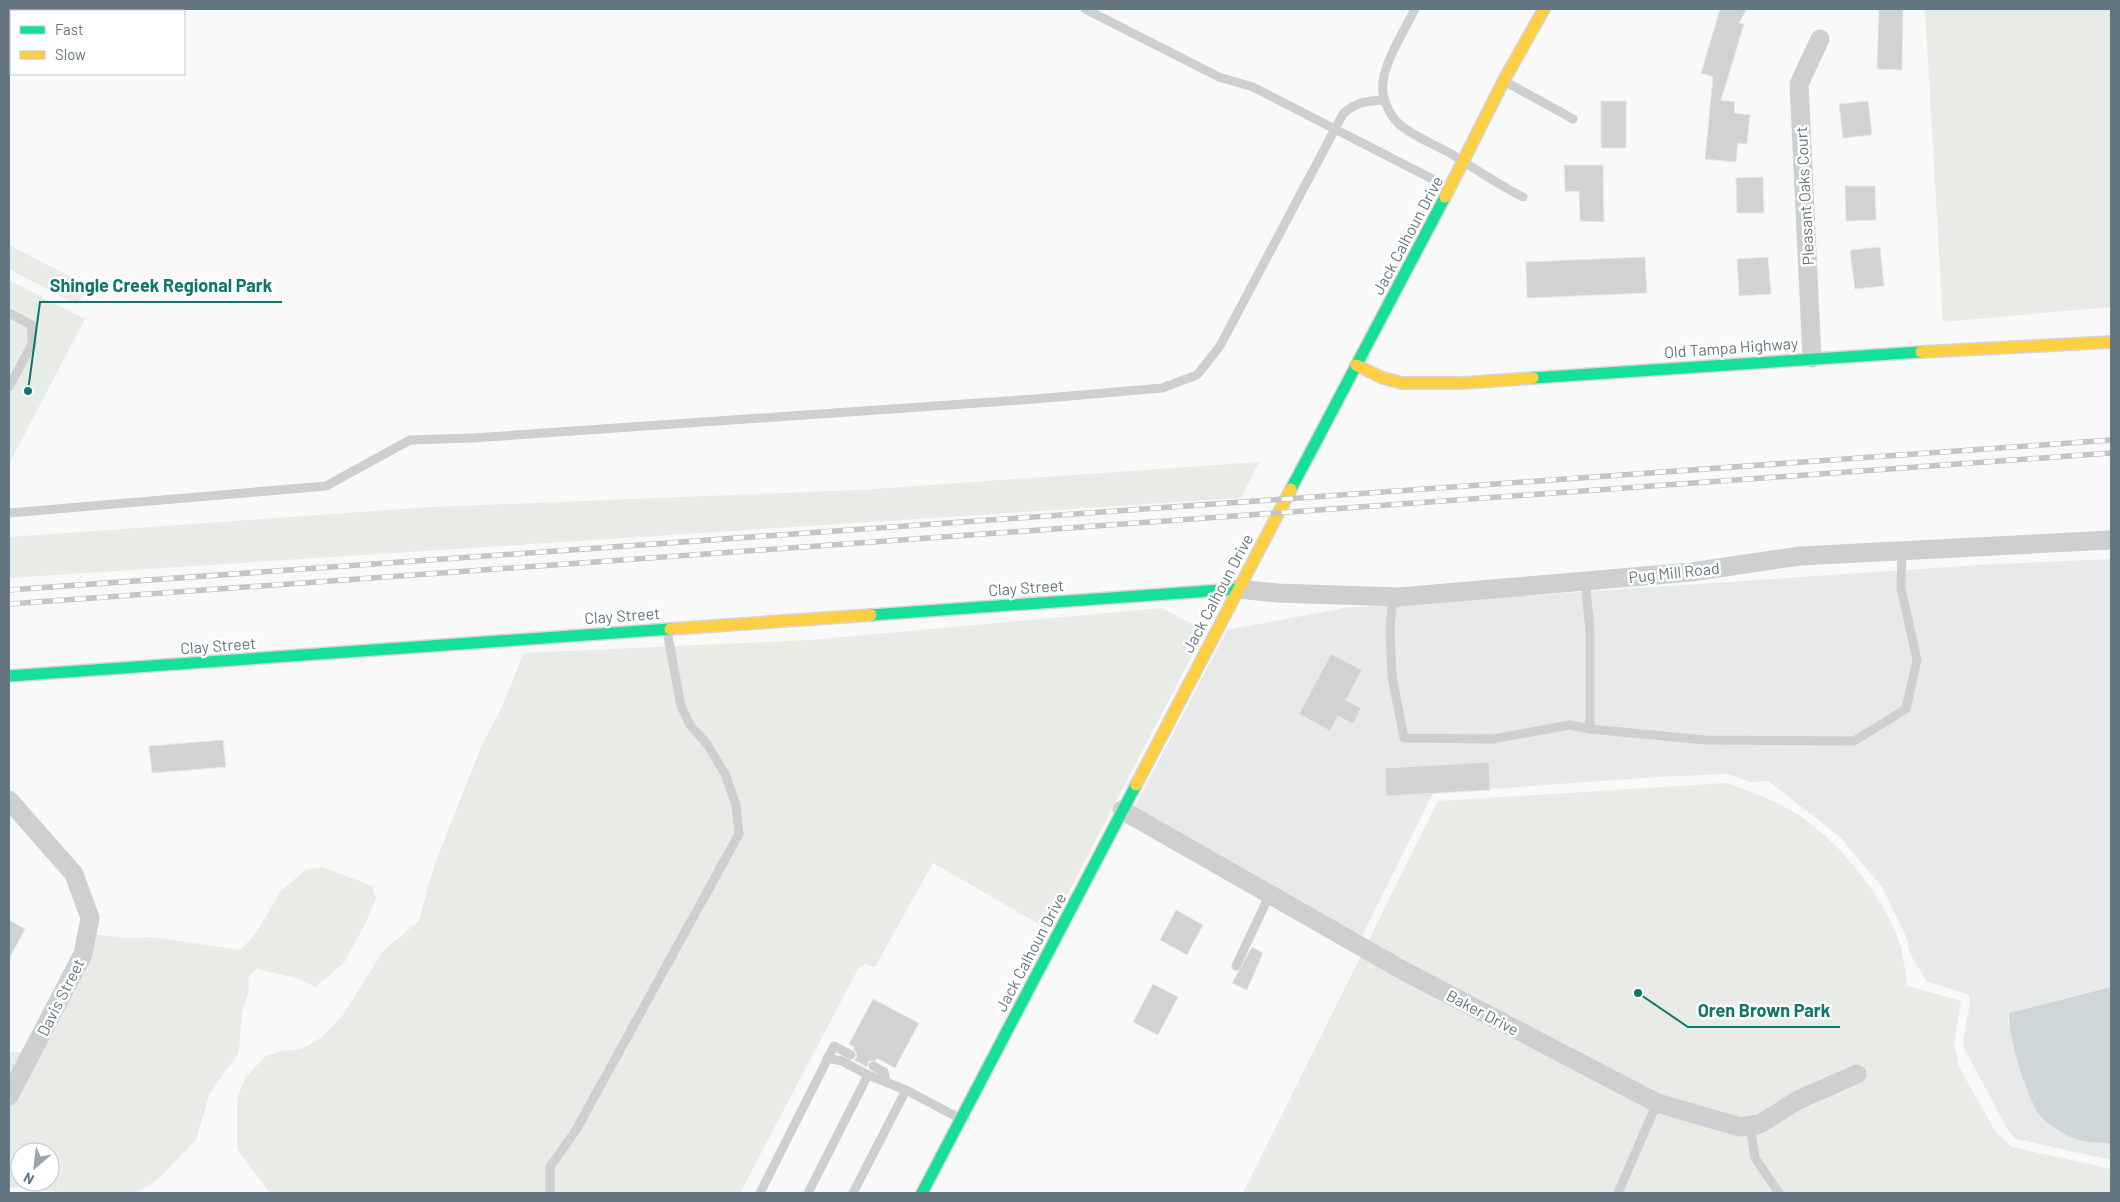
<svg xmlns="http://www.w3.org/2000/svg" width="2120" height="1202" viewBox="0 0 2120 1202" font-family="Barlow,sans-serif">
	<style>
		.built { fill: #e8e9e9 }
		.green { fill: #e8ebe6; fill-rule: evenodd }
		.water { fill: #ced6d9 }
		.building { fill: #d0d2d3; stroke: #e8e8e8 }
		.lines { fill: none; stroke-linecap: round; stroke-linejoin: round }
		.fast-casing { stroke: #d5d6d7; stroke-width: 14 }
		.slow-casing { stroke: #d5d6d7; stroke-width: 14 }
		.lane { stroke: #cecfd0; stroke-width: 9 }
		.street { stroke: #cecfd0; stroke-width: 19 }
		.fast { stroke: #16e098; stroke-width: 11 }
		.slow { stroke: #ffcf43; stroke-width: 11 }
		.rail-casing { stroke: #c3c5c6; stroke-width: 5.5 }
		.rail { stroke: #fff; stroke-width: 4; stroke-dasharray: 11; stroke-linecap: butt }
		.labels { text-anchor: middle; dominant-baseline: central; stroke-width: 5; stroke-linejoin: round; paint-order: stroke }
		.street-label { font-size: 16px; fill: #657683; stroke: #fff }
		.leader { fill: none; stroke: #0f766e; stroke-width: 2 }
		.callout-dot { fill: #0f766e; stroke: #fff; stroke-width: 2 }
		.callout-label { font-size: 18px; text-anchor: middle; font-weight: bold; fill: #0f766e; stroke: #fff; stroke-width: 5; stroke-linejoin: round; paint-order: stroke }
	</style>
	<rect width="100%" height="100%" fill="#f9f9f9"/>
	<polygon class="built" points="2111,559 2111,987 2009,1013 2008,1021 2017,1058 2029,1092 2041,1118 2072,1138 2111,1144 2111,1160 2016,1139 2009,1132 1964,1048 1963,1043 1970,1002 1969,996 1964,993 1927,982 1910,954 1907,939 1882,887 1839,836 1768,781 1751,782 1727,774 1657,777 1435,793 1431,797 1362,936 1132,812 1227,630 1344,608 1979,565"/>
	<g class="green">
		<polygon points="1925,9 2111,9 2111,307 1943,322"/>
		<polygon points="9,245 88,286 77,305 9,269"/>
		<polygon points="9,280 85,319 9,464"/>
		<polygon points="1259,462 1241,498 9,578 9,537 430,507 859,490"/>
		<polygon points="1162,608 1205,631 1049,930 933,863 875,967 865,964 858,969 740,1193 270,1193 237,1149 237,1099 245,1078 266,1056 282,1051 302,1049 322,1037 343,1015 383,951 419,921 433,869 481,747 501,709 524,653 809,640"/>
		<path d="M1726,783c26,9 54,19 77,35 39,28 82,80 97,126 4,13 5,28 8,42l53,15 -7,43 5,23 36,64 17,16 99,22v24h-868l195,-392z"/>
		<path d="M323,867l49,19 4,12 -9,22 -23,43 -29,24 -18,-9 -41,-9 -8,9 1,11 -7,25 -3,38 -30,43 -13,45 -38,39 -22,14h-64l-63,-6v-135h14l68,-118 38,4 23,-1 88,13 16,-17 25,-42 24,-21zM20,1152h30v30h-30z"/>
	</g>
	<path class="water" d="M2111,987v157c-12,-2 -27,-1 -38,-6 -6,-2 -29,-16 -32,-21 -15,-20 -33,-80 -32,-104z"/>
	<g class="building">
		<polygon points="1720,9 1747,9 1739,23 1744,24 1721,100 1735,102 1734,113 1750,115 1747,144 1738,143 1736,162 1705,159 1713,77 1701,73"/>
		<polygon points="1879,9 1903,9 1902,70 1877,69"/>
		<rect x="1601" y="101" width="25" height="47"/>
		<polygon points="1868,101 1872,135 1843,138 1839,104"/>
		<polygon points="1564,165 1603,165 1604,222 1580,221 1579,191 1565,192"/>
		<polygon points="1763,177 1764,213 1737,213 1736,178"/>
		<polygon points="1845,186 1875,186 1876,220 1846,221"/>
		<polygon points="1880,247 1884,286 1855,289 1850,250"/>
		<polygon points="1645,257 1647,293 1527,298 1526,262"/>
		<polygon points="1768,257 1771,294 1739,296 1737,259"/>
		<polygon points="1331,654 1362,670 1346,700 1361,708 1353,724 1338,716 1330,731 1299,714"/>
		<polygon points="223,740 226,767 152,773 149,746"/>
		<polygon points="1489,762 1490,790 1386,796 1385,768"/>
		<polygon points="1176,910 1203,925 1187,955 1160,940"/>
		<polygon points="9,920 25,929 9,959"/>
		<polygon points="1252,947 1263,953 1247,990 1232,983"/>
		<polygon points="1153,984 1178,997 1158,1035 1133,1022"/>
		<polygon points="873,999 919,1023 895,1068 877,1058 876,1061 869,1061 867,1067 854,1060 857,1057 856,1052 853,1049 854,1047 849,1044"/>
	</g>
	<g class="lines">
		<defs>
			<g id="fast">
				<polyline points="1533,378 1921,352"/>
				<polyline points="1291,489 1445,197"/>
				<polyline points="871,615 1237,589"/>
				<polyline points="9,676 670,629"/>
				<polyline points="922,1193 1136,785"/>
			</g>
			<g id="slow">
				<polyline points="1445,197 1504,80 1544,9"/>
				<polyline points="1921,352 2111,342"/>
				<polyline points="1356,365 1383,378 1402,383 1463,383 1533,378"/>
				<polyline points="670,629 871,615"/>
				<polyline points="1136,785 1291,489"/>
			</g>
		</defs>
		<use href="#fast" class="fast-casing"/>
		<use href="#slow" class="slow-casing"/>
		<g class="lane">
			<polyline points="1085,9 1219,77 1253,87 1448,187"/>
			<path d="M1415,9c-10,20 -30,52 -32,73 -2,14 5,31 15,41 11,11 35,21 50,29 25,15 49,32 75,45"/>
			<polyline points="1506,82 1573,119"/>
			<polyline points="9,313 32,325 32,344 9,387"/>
			<path d="M9,513l317,-27 84,-46 63,-2 562,-39 127,-11 35,-13 23,-29 123,-232c13,-12 23,-13 41,-14"/>
			<polyline points="1585,581 1590,630 1590,729 1705,740 1854,741 1906,709 1917,660 1901,588 1902,551"/>
			<polyline points="1393,597 1390,629 1392,677 1404,738 1493,739 1570,725 1590,729"/>
			<polyline points="1236,966 1270,894"/>
			<polyline points="827,1058 842,1061 868,1075 906,1090 959,1118"/>
			<polyline points="873,1066 884,1072 886,1082"/>
			<polyline points="1750,1126 1755,1158 1779,1193"/>
			<polyline points="550,1193 550,1167 576,1130 739,834 736,805 725,774 707,744 690,725 681,706 667,631"/>
			<polyline points="760,1193 834,1046 851,1055"/>
			<polyline points="808,1193 868,1075"/>
			<polyline points="853,1193 906,1090"/>
			<polyline points="1618,1193 1657,1103"/>
		</g>
		<g class="street">
			<polyline points="1812,358 1799,84 1820,39"/>
			<polyline points="1237,589 1277,593 1399,597 1691,572 1800,556 2111,540"/>
			<polyline points="9,800 74,874 90,918 83,954 9,1096"/>
			<polyline points="1122,810 1404,971 1657,1103 1740,1127 1760,1124 1798,1100 1857,1074"/>
		</g>
		<use href="#fast" class="fast"/>
		<use href="#slow" class="slow"/>
		<defs>
			<g id="rail">
				<polyline points="9,590 2111,440"/>
				<polyline points="9,604 2111,453"/>
			</g>
		</defs>
		<use href="#rail" class="rail-casing"/>
		<use href="#rail" class="rail"/>
	</g>
	<g class="labels">
		<g class="street-label">
			<text transform="translate(1804 196) rotate(-93)">Pleasant Oaks Court</text>
			<text transform="translate(1407 235) rotate(-62)">Jack Calhoun Drive</text>
			<text transform="translate(1731 347) rotate(-4)">Old Tampa Highway</text>
			<text transform="translate(1674 572) rotate(-6)">Pug Mill Road</text>
			<text transform="translate(1026 587) rotate(-4)">Clay Street</text>
			<text transform="translate(1217 593) rotate(-62)">Jack Calhoun Drive</text>
			<text transform="translate(622 615) rotate(-4)">Clay Street</text>
			<text transform="translate(218 645) rotate(-4)">Clay Street</text>
			<text transform="translate(1030 952) rotate(-62)">Jack Calhoun Drive</text>
			<text transform="translate(60 997) rotate(-63)">Davis Street</text>
			<text transform="translate(1483 1012) rotate(28)">Baker Drive</text>
		</g>
	</g>
	<path class="leader" d="M28 391L40 302H282M1638 993L1688 1027H1840"/>
	<g class="callout-dot">
		<circle cx="28" cy="391" r="5"/>
		<circle cx="1638" cy="993" r="5"/>
	</g>
	<g class="callout-label">
		<text x="161" y="292">Shingle Creek Regional Park</text>
		<text x="1764" y="1017">Oren Brown Park</text>
	</g>
	<rect width="2120" height="1202" fill="none" stroke="#657683" stroke-width="20"/>
	<rect x="10" y="10" width="175" height="65" fill="#ffffff" stroke="#c1c8cd"/>
	<rect x="20" y="26" width="25" height="8" fill="#16e098" stroke="#c1c8cd"/>
	<text x="55" y="35" font-size="15" fill="#657683">Fast</text>
	<rect x="20" y="51" width="25" height="8" fill="#ffcf43" stroke="#c1c8cd"/>
	<text x="55" y="60" font-size="15" fill="#657683">Slow</text>
	<g transform="translate(35 1167) rotate(208)"><circle r="24" fill="#ffffff" stroke="#c1c8cd"/>
	<path d="M0-4L9 19L0 12L-9 19Z" fill="#99a4ac"/>
	<text y="-8" font-size="14" font-weight="bold" text-anchor="middle" fill="#657683">N</text>
	</g>
</svg>
